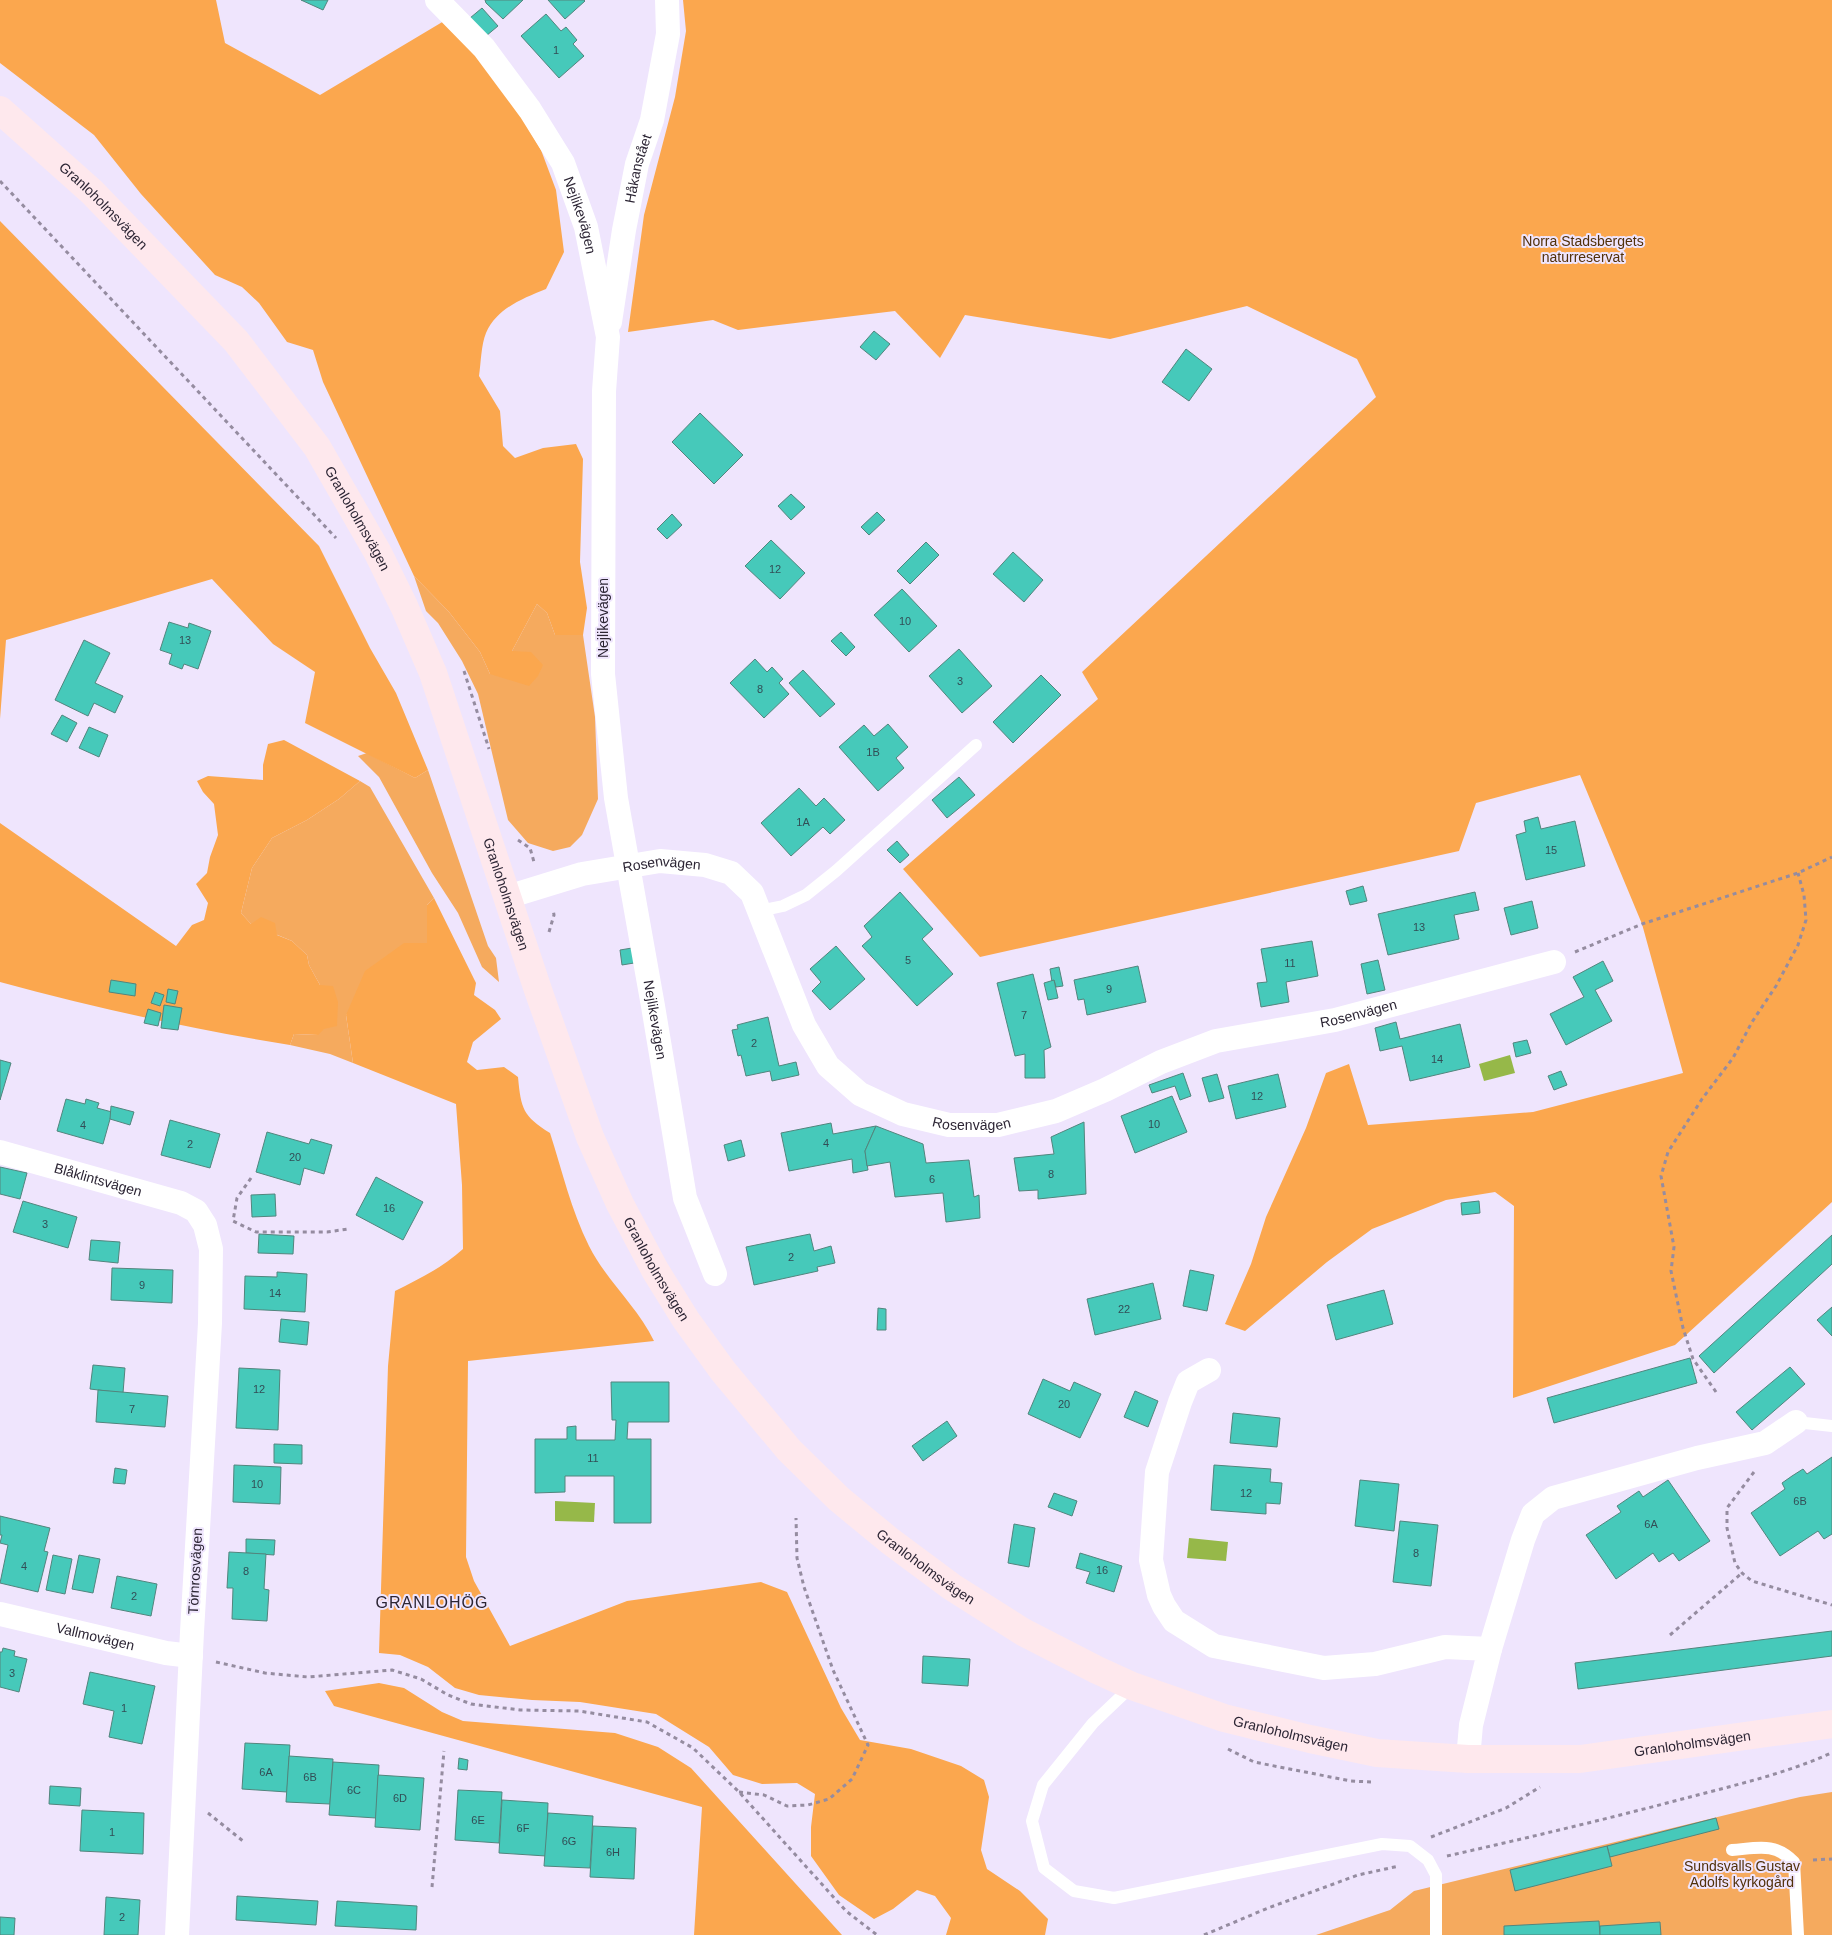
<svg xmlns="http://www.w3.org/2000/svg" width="1832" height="1935" viewBox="0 0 1832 1935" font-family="Arial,sans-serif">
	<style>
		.green { fill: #f5aa5e }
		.forest { fill: #fba74e }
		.water { fill: #96b849 }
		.building { fill: #46c9ba; stroke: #52857d }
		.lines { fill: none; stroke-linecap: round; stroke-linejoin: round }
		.path { stroke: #958ca0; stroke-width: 3; stroke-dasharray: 4 4; stroke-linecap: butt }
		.lane { stroke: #fff; stroke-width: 12 }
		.street { stroke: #fff; stroke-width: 24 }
		.secondary { stroke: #fee8ed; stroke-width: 28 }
		.labels { text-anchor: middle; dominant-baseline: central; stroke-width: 4; stroke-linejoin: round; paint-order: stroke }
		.number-label { font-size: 11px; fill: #324e56 }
		.street-label { font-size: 14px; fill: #2c2534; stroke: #efe5fd }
		.park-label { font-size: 14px; fill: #513009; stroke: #efe5fd }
		.quarter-label { font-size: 16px; letter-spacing: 1px; fill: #2c2534; stroke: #efe5fd }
	</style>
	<rect width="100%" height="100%" fill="#efe5fd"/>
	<g class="green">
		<polygon points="414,576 449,612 480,652 490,674 512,651 537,604 547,613 555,635 583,635 595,717 598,799 582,835 570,847 553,851 528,843 508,820 478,694 462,661 438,623 426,611"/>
		<polygon points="367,753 415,778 428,770 488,946 496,958 499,982 482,967 458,913 432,873 379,777 358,756"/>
		<polygon points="360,781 370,787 434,898 427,905 427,943 346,1015 353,1063 330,1054 290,1045 294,1034 318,1035 320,985 309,965 307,955 292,941 251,924 241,913 252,868 272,838 307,820 339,799"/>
		<polygon points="1832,1792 1832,1935 1316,1935 1390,1910 1414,1891 1800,1797"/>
	</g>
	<g class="forest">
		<path d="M0,0h216l9,43 95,52 124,-74 55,58 42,71 15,40 8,62 -18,37c-24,10 -49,19 -60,44 -5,12 -5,30 -7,43l21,35 3,35 12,12 28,-10 33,-4 7,15 -3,103 7,46 -4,27h-28l-8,-22 -10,-9 -25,47 19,1 12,13 -5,11 -9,10 -39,-12 -10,-22 -31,-40 -35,-36 -91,-194 -10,-32 -26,-8 -28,-39 -17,-16 -27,-12 -74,-81 -47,-59 -94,-72z"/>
		<polygon points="683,0 1832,0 1832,1202 1675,1345 1513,1398 1514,1206 1495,1192 1446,1200 1372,1229 1327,1262 1245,1331 1225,1324 1251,1264 1266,1217 1306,1128 1326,1073 1349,1064 1368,1125 1533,1112 1683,1073 1642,924 1580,775 1476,803 1459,851 980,957 903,869 1098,699 1082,672 1376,397 1357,359 1247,306 1110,339 965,315 940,358 895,311 738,330 713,320 628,332 644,215 675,97 686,31"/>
		<polygon points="0,221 319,546 370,648 396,693 428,770 415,778 305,723 315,672 273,644 212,579 6,640 0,719"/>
		<path d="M284,740l76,41 -21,18 -32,21 -35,18 -20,30 -11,45 10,11 10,-7 14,6 2,12 15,6 15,14 2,10 11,20 13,1 5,16 -1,24 -13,3 -6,6 -24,-1 -4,11c-98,-16 -195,-37 -290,-63v-159l176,123 16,-21 12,-5 4,-17 -12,-19 11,-11 3,-16 8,-22 -4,-31 -11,-12 -6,-11 11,-5 55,4v-15l5,-21z"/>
		<path d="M434,898l42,85 -2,12 21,15 6,9 -28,23 -6,20 10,8 27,-3 14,10c3,32 5,39 32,56 12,37 21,77 39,113 17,34 48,60 65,95l-186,20 -2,196 8,24 36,65 117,-45 134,-19 26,10 54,116 19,32 51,9 50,17 23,14 5,17 -8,53 6,19 33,22 28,28 -3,16h-99l5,-17 -16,-22 -18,-6 -24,19 -19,10 -35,-24 -28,-39v-29l4,-33 -18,-11 -35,1 -29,-9 -24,-28 -53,-33 -76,-12 -48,-2 -53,-5 -24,-7 -27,-21 -28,-12 -21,-2 9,-287 7,-75c24,-12 47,-23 68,-42l-1,-64 -6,-81 -103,-41 -7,-48 19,-44 39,-28h23v-38z"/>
		<polygon points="379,1683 404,1688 442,1712 463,1721 615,1733 658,1747 691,1768 842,1935 694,1935 702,1807 334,1706 325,1691"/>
	</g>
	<g class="water">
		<polygon points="1510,1055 1515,1073 1484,1081 1479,1064"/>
		<polygon points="555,1501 595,1503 594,1522 555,1521"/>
		<polygon points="1189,1538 1228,1542 1226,1561 1187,1558"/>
	</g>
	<g class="building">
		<polygon points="301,0 328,0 323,10"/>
		<polygon points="485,0 523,0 503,19 486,3"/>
		<polygon points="548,0 584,0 585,1 565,19"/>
		<polygon points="482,8 498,26 486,36 470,18"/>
		<polygon points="546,14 561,31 566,27 577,40 573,44 584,56 559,78 521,36"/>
		<polygon points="874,331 890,344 876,360 860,347"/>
		<polygon points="1186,349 1212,369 1189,401 1162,382"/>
		<polygon points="700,413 743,455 714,484 672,442"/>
		<polygon points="791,494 805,507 791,520 778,506"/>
		<polygon points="877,512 885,520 869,535 861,527"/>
		<polygon points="672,514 682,525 667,539 657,529"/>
		<polygon points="771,540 805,573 780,599 745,566"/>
		<polygon points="926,542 939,555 910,584 897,571"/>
		<polygon points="1013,552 1043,580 1024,602 993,574"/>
		<polygon points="902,589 937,626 909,652 874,615"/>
		<polygon points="169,622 188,628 189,623 211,631 198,669 184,664 182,669 169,664 172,654 160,650"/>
		<polygon points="841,632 855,647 846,656 831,641"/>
		<polygon points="84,640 110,653 95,683 123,696 115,713 94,703 88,716 55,700"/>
		<polygon points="959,649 992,686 962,713 929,676"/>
		<polygon points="755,659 767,672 772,667 783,679 779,683 789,694 764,718 730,683"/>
		<polygon points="803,670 835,704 820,717 789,683"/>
		<polygon points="1041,675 1061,695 1013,743 993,722"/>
		<polygon points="62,715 77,723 67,742 51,734"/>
		<polygon points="888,724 908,747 896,758 904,768 878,791 839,747 864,725 874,736"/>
		<polygon points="89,727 108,735 99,757 79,748"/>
		<polygon points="959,777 975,795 947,818 932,800"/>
		<polygon points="799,788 816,806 824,798 845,820 830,834 823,827 791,856 761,823"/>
		<polygon points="1538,817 1541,829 1575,821 1585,866 1526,880 1516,835 1526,832 1524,821"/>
		<polygon points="897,841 909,855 900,863 887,850"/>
		<polygon points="1363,886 1367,901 1350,905 1346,891"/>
		<polygon points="900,892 933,929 922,939 953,974 917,1006 862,946 872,937 864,926"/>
		<polygon points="1475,892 1479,910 1454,915 1459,939 1388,955 1378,914"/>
		<polygon points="1532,901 1538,928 1511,935 1504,908"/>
		<polygon points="1312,941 1318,976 1286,982 1289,1002 1261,1007 1257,983 1267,982 1261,949"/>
		<polygon points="836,946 865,979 830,1010 812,991 821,982 810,969"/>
		<polygon points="632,948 634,963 622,965 620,950"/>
		<polygon points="1378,960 1385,990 1367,994 1361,964"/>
		<polygon points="1603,961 1613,981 1595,990 1612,1021 1566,1045 1550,1014 1584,997 1573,977"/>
		<polygon points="1138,966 1146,1002 1087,1015 1084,999 1078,1000 1074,980"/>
		<polygon points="1059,967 1063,986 1056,987 1054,980 1052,982 1050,969"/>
		<polygon points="1033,974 1051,1047 1044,1050 1045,1078 1025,1078 1025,1054 1015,1056 997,983"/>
		<polygon points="111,980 136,984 135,996 109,992"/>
		<polygon points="1054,980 1058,998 1048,1000 1044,983"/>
		<polygon points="168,989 178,991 175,1004 166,1002"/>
		<polygon points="155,992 164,995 160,1006 151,1003"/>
		<polygon points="164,1005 182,1008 178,1030 161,1028"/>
		<polygon points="148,1009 161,1013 158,1026 144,1023"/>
		<polygon points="768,1017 779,1066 796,1062 799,1075 772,1081 770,1071 746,1076 741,1055 738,1056 732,1030 738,1029 737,1025"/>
		<polygon points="1396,1022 1400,1039 1460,1024 1470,1067 1410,1081 1402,1046 1380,1051 1375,1028"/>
		<polygon points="1527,1040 1531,1053 1516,1057 1513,1043"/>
		<polygon points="0,1060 11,1063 0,1100"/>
		<polygon points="1561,1071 1567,1085 1554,1090 1548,1076"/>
		<polygon points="1183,1073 1191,1096 1180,1100 1175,1086 1152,1093 1149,1085"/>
		<polygon points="1217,1074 1224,1098 1209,1102 1202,1078"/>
		<polygon points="1278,1074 1286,1107 1236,1119 1228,1086"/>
		<polygon points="1172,1096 1187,1132 1135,1153 1121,1116"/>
		<polygon points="66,1099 85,1104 86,1099 99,1103 97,1108 112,1112 103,1144 57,1131"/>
		<polygon points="111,1106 134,1112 130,1125 110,1119"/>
		<polygon points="170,1120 220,1134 210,1168 161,1155"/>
		<polygon points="1084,1122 1086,1194 1038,1199 1038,1190 1019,1191 1014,1158 1054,1154 1051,1137"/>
		<polygon points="831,1123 833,1134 876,1126 865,1151 868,1170 853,1173 852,1159 789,1171 781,1133"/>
		<polygon points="876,1126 923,1144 926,1163 969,1160 974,1197 979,1195 980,1218 946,1222 943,1193 895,1197 890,1162 867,1166 865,1151"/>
		<polygon points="267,1132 309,1144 311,1139 332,1145 324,1174 304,1168 300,1185 256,1172"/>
		<polygon points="741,1140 745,1156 728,1161 724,1145"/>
		<polygon points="0,1167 27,1173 20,1199 0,1194"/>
		<polygon points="376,1177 423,1202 403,1240 356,1215"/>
		<polygon points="275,1194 276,1216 252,1217 251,1195"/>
		<polygon points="23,1201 77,1217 68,1248 13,1232"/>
		<polygon points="1479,1201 1480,1213 1462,1215 1461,1203"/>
		<polygon points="259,1234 294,1236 293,1254 258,1253"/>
		<polygon points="810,1234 814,1251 831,1246 835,1263 817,1267 818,1271 754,1285 746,1247"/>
		<polygon points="1832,1235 1832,1264 1714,1373 1699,1356"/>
		<polygon points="91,1240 120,1242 118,1263 89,1260"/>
		<polygon points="112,1268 173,1270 172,1303 111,1300"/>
		<polygon points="1190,1270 1214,1275 1207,1311 1183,1306"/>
		<polygon points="277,1272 307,1274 305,1312 244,1309 245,1276 277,1277"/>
		<polygon points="1153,1283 1161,1319 1095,1335 1087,1299"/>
		<polygon points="1384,1290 1393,1324 1336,1340 1327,1305"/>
		<polygon points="1832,1307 1832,1336 1817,1320"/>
		<polygon points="878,1308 886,1309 886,1330 877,1330"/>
		<polygon points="281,1319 309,1322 307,1345 279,1342"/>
		<polygon points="1690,1358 1697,1383 1554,1423 1547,1398"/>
		<polygon points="93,1365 125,1368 123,1393 90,1389"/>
		<polygon points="1790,1367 1805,1384 1752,1430 1736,1412"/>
		<polygon points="239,1368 280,1370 278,1430 236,1428"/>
		<polygon points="1043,1379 1070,1391 1074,1382 1101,1394 1080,1438 1028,1414"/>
		<polygon points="611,1382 669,1382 669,1422 628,1422 627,1439 651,1439 651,1523 614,1523 614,1476 565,1476 565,1492 535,1493 535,1439 567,1439 567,1427 576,1426 576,1440 615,1440 616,1420 612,1420"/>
		<polygon points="98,1390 168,1396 165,1427 96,1422"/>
		<polygon points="1135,1391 1158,1401 1148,1427 1124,1417"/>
		<polygon points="1233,1413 1280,1418 1277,1447 1230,1443"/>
		<polygon points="947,1421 957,1436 923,1461 912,1446"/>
		<polygon points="274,1444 302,1445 302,1464 274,1463"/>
		<polygon points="1832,1457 1832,1534 1824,1539 1818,1531 1780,1556 1751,1513 1785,1489 1782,1483 1792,1476 1803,1469 1807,1474"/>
		<polygon points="234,1465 281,1467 280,1504 233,1502"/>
		<polygon points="1214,1465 1271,1469 1270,1482 1282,1483 1280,1504 1266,1503 1266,1514 1211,1510"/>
		<polygon points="115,1468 127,1470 125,1484 113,1483"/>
		<polygon points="1360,1480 1399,1484 1394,1531 1355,1526"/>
		<polygon points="1668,1480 1710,1541 1679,1561 1673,1553 1659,1562 1653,1553 1616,1579 1586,1535 1621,1512 1617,1506 1639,1491 1643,1497"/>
		<polygon points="1054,1493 1077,1501 1072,1516 1048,1507"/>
		<polygon points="0,1516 50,1528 44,1551 48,1552 38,1592 0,1583 8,1545 0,1543 2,1535 0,1535"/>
		<polygon points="1400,1521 1438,1525 1431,1586 1393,1582"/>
		<polygon points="1014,1524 1035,1528 1029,1567 1008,1563"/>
		<polygon points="246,1539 275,1540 274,1555 246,1553"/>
		<polygon points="229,1552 266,1554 264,1589 269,1590 267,1621 232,1619 233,1588 227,1588"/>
		<polygon points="1080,1553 1122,1566 1114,1592 1086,1583 1090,1572 1076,1568"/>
		<polygon points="53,1555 72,1559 65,1594 46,1590"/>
		<polygon points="79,1555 100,1559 93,1593 72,1589"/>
		<polygon points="117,1576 157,1584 151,1616 111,1608"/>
		<polygon points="1832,1631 1832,1656 1578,1689 1575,1663"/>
		<polygon points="3,1648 15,1651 14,1656 27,1659 19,1692 0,1687 0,1652 2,1652"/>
		<polygon points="923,1656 970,1659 968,1686 922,1683"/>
		<polygon points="90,1672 155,1686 142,1744 109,1737 114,1711 83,1704"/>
		<polygon points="245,1743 290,1745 287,1792 242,1789"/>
		<polygon points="289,1756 333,1759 330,1804 286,1802"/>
		<polygon points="459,1758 468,1760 467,1770 458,1769"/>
		<polygon points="333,1762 379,1765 376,1818 329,1815"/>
		<polygon points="378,1775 424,1778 420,1830 375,1827"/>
		<polygon points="50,1786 81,1788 80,1806 49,1804"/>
		<polygon points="458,1790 502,1792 499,1843 455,1840"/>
		<polygon points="502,1800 548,1803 546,1856 499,1853"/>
		<polygon points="82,1810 144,1813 143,1854 80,1851"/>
		<polygon points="548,1813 593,1816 590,1868 544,1866"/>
		<polygon points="1716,1818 1719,1829 1610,1857 1607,1846"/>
		<polygon points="593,1826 636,1828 634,1879 590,1877"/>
		<polygon points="1607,1846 1612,1866 1515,1891 1510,1870"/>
		<polygon points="237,1896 318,1901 316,1925 236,1920"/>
		<polygon points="106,1897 140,1900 138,1935 104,1935"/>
		<polygon points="337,1901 417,1906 416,1930 335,1926"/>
		<polygon points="0,1917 15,1918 14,1935 0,1935"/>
		<polygon points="1599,1921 1600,1935 1504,1935 1504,1926"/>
		<polygon points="1660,1922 1661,1935 1600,1935 1600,1926"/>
	</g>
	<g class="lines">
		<g class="path">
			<polyline points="0,181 336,538"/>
			<polyline points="464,671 489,749"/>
			<polyline points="518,840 530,848 534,862"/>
			<polyline points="549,932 554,915 553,909"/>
			<polyline points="1575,952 1642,924 1798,873 1832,857"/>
			<polyline points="251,1178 237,1198 233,1221 256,1232 327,1232 348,1229"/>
			<polyline points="1716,1392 1693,1359 1683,1328 1671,1271 1674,1247 1661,1176 1668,1152 1702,1099 1733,1058 1752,1022 1776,986 1798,945 1806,920 1804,895 1798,873"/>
			<polyline points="1754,1472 1727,1508 1727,1528 1735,1563 1742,1573 1752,1581 1832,1605"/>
			<polyline points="1670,1635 1742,1573"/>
			<polyline points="216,1662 265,1673 308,1677 392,1670 421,1679 448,1695 471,1704 520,1710 579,1711 647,1722 693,1748 739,1792 846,1911 877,1935"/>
			<polyline points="1228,1749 1254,1762 1351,1781 1371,1782"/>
			<polyline points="739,1792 764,1795 787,1806 808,1805 829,1799 852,1779 868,1745 833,1670 804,1587 797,1558 796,1518"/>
			<polyline points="208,1813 243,1841"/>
			<polyline points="1431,1837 1506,1808 1540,1787"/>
			<path d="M1447,1856c80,-18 160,-37 239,-58 49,-13 99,-24 145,-45"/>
			<polyline points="1813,1860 1832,1859"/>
			<polyline points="432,1887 444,1751"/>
			<polyline points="1204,1935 1268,1908 1358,1875 1399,1866"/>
		</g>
		<g class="lane">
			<polyline points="759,911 783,906 806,895 836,871 976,745"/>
			<polyline points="1796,1422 1832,1426"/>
			<polyline points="1132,1686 1093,1723 1043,1785 1032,1821 1044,1868 1074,1891 1114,1898 1382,1844 1410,1846 1428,1860 1436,1875 1436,1935"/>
			<path d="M1732,1850c26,-2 42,-8 62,12l4,73"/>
		</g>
		<g class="street">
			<path id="s1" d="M437,0l47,48 46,62 33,53 23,64 22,110 -4,54 -1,283 13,124 37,208 32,192 30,76"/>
			<path id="s2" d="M610,322l14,-92 13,-66 15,-44 16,-86 -1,-34"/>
			<path id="s3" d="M507,897l75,-23 78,-13 45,4 26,8 21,20 52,132 24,41 32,28 43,20 46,11h49l58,-14 49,-21 56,-28 55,-21 119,-21 219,-58"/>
			<path id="s4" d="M0,1152l181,51 15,8 9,14 6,24 -1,74 -18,309 -15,303"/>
			<polyline points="1209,1370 1188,1382 1180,1402 1157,1472 1151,1560 1159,1595 1164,1606 1174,1621 1214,1646 1324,1668 1375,1664 1445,1647 1490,1649 1471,1725 1468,1759"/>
			<path id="s5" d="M0,1614l166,39 25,3"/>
			<polyline points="1490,1649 1523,1540 1533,1514 1553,1498 1697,1458 1765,1443 1796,1422"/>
		</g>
		<path class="secondary" id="s6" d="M0,110l92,82 144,149 81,106 61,106 26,53 29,67 105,317 52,147 30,67 35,66 31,50 37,51 66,79 50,49 51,42 62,46 71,45 74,38 35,16 92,32 86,21 67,14 91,6h112l252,-35"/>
	</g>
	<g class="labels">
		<g class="number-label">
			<text x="556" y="50">1</text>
			<text x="775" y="569">12</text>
			<text x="905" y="621">10</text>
			<text x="185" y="640">13</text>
			<text x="960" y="681">3</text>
			<text x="760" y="689">8</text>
			<text x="873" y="752">1B</text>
			<text x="803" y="822">1A</text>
			<text x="1551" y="850">15</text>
			<text x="1419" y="927">13</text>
			<text x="908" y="960">5</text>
			<text x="1290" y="963">11</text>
			<text x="1109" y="989">9</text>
			<text x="1024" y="1015">7</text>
			<text x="754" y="1043">2</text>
			<text x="1437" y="1059">14</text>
			<text x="1257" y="1096">12</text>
			<text x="1154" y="1124">10</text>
			<text x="83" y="1125">4</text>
			<text x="826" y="1143">4</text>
			<text x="190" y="1144">2</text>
			<text x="295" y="1157">20</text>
			<text x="1051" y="1174">8</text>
			<text x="932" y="1179">6</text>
			<text x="389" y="1208">16</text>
			<text x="45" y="1224">3</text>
			<text x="791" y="1257">2</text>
			<text x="142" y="1285">9</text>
			<text x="275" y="1293">14</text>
			<text x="1124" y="1309">22</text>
			<text x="259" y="1389">12</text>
			<text x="1064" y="1404">20</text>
			<text x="132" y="1409">7</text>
			<text x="593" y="1458">11</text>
			<text x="257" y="1484">10</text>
			<text x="1246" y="1493">12</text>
			<text x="1800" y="1501">6B</text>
			<text x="1651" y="1524">6A</text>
			<text x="1416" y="1553">8</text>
			<text x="24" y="1566">4</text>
			<text x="1102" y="1570">16</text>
			<text x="246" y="1571">8</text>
			<text x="134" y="1596">2</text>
			<text x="12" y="1673">3</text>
			<text x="124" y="1708">1</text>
			<text x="266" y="1772">6A</text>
			<text x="310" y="1777">6B</text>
			<text x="354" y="1790">6C</text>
			<text x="400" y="1798">6D</text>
			<text x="478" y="1820">6E</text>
			<text x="523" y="1828">6F</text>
			<text x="112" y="1832">1</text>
			<text x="569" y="1841">6G</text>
			<text x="613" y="1852">6H</text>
			<text x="122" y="1917">2</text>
		</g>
		<g class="street-label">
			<text stroke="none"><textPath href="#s2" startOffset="156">Håkanstået</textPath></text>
			<text stroke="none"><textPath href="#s6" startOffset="141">Granloholmsvägen</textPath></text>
			<text stroke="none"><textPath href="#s1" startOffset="262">Nejlikevägen</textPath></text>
			<text stroke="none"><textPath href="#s6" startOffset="546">Granloholmsvägen</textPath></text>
			<text transform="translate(603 618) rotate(-90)">Nejlikevägen</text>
			<text stroke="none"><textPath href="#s3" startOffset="159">Rosenvägen</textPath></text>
			<text stroke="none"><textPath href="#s6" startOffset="951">Granloholmsvägen</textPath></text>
			<text stroke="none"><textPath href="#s3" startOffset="1014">Rosenvägen</textPath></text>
			<text stroke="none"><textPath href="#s1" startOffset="1074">Nejlikevägen</textPath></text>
			<text stroke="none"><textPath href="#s3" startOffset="608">Rosenvägen</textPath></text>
			<text stroke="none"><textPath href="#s4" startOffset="102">Blåklintsvägen</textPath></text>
			<text stroke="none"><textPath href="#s6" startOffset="1356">Granloholmsvägen</textPath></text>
			<text stroke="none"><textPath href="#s6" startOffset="1761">Granloholmsvägen</textPath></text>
			<text transform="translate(195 1571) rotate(-87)">Törnrosvägen</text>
			<text stroke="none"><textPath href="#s5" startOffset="98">Vallmovägen</textPath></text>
			<text stroke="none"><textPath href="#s6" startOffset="2166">Granloholmsvägen</textPath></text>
			<text stroke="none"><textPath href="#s6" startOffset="2571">Granloholmsvägen</textPath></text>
		</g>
		<g class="park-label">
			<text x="1583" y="241">Norra Stadsbergets<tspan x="1583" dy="16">naturreservat</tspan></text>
			<text x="1742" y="1866">Sundsvalls Gustav<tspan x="1742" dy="16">Adolfs kyrkogård</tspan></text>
		</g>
		<g class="quarter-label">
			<text x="432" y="1602">GRANLOHÖG</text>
		</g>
	</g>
</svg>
